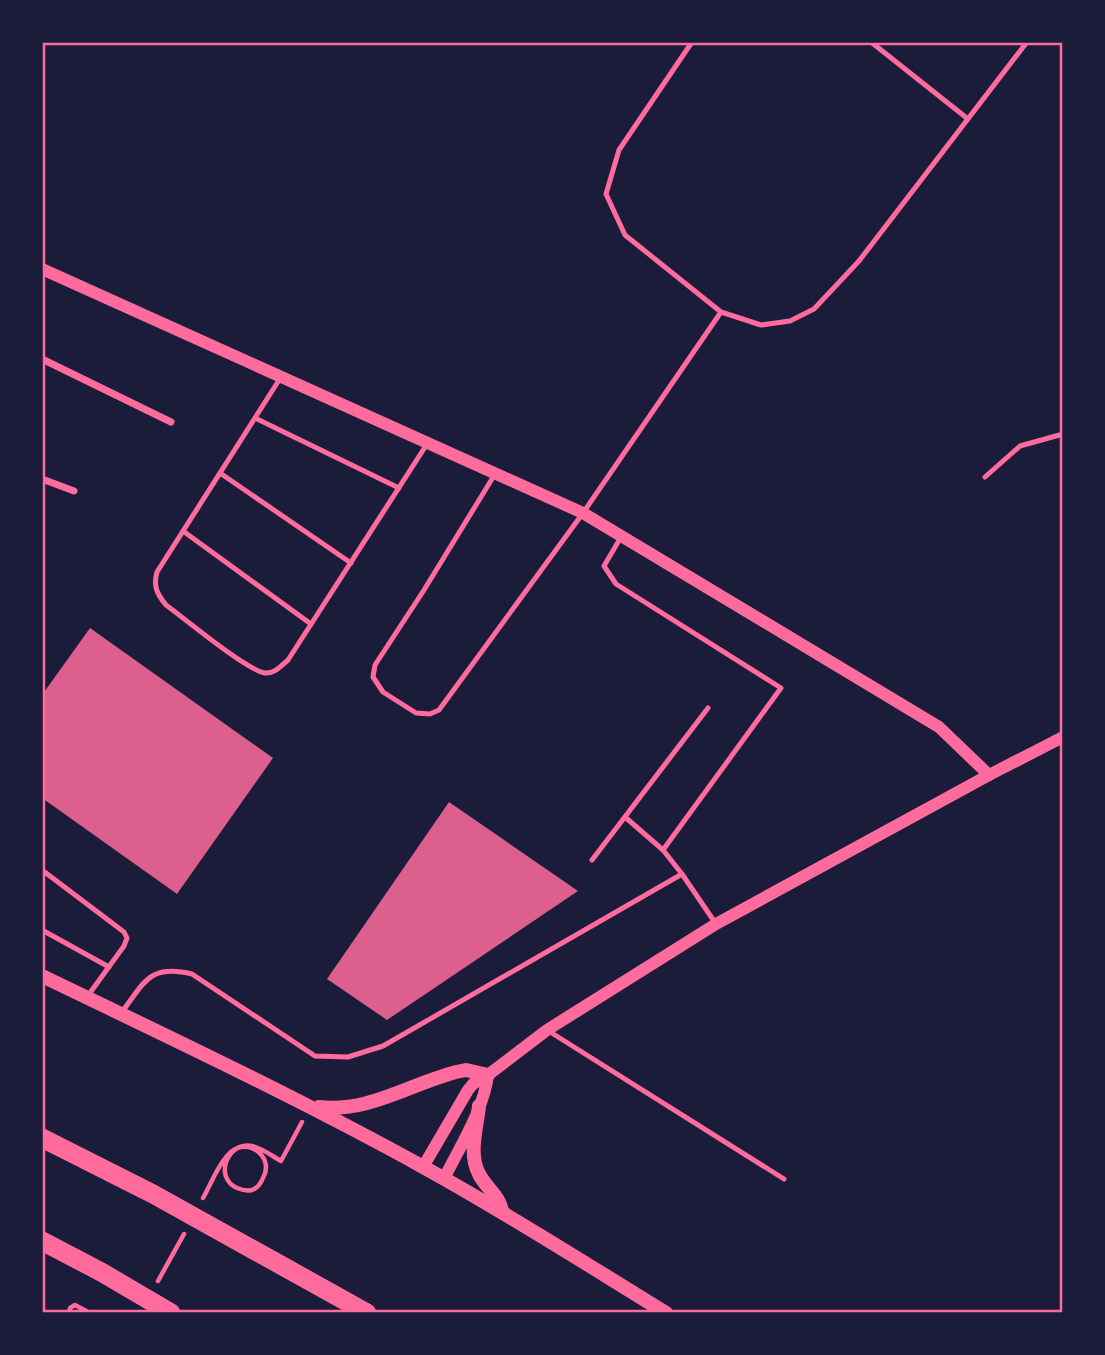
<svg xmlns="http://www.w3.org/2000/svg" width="1105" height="1355" viewBox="0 0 1105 1355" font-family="Overpass,sans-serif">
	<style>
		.building { fill: #dd5f8e }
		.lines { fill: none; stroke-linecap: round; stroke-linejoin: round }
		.path { stroke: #ff6b9d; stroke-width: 4.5 }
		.service { stroke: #ff6b9d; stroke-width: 5 }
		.minor { stroke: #ff6b9d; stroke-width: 7 }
		.tertiary { stroke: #ff6b9d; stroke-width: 12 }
		.secondary { stroke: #ff6b9d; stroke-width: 14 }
		.trunk { stroke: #ff6b9d; stroke-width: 19 }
		.neatline { fill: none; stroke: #ff6b9d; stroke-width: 2.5 }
	</style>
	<rect width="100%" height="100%" fill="#1b1b3a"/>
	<g class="building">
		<polygon points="90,628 273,758 177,894 42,798 42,695"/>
		<polygon points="449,802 578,891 387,1020 327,979"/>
	</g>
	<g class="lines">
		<g class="path">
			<path d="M203,1198c8,-14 15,-34 28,-46 17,-15 44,5 32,26 -2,5 -5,10 -11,12 -4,1 -10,0 -15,-2 -24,-11 -9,-47 15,-42 10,2 20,10 29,15l21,-39"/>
			<polyline points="158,1281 184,1234"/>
			<polyline points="51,1313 60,1313"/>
			<polyline points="69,1313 70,1308 75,1305 90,1313"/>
		</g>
		<g class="service">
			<polyline points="692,42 619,150 606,194 625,235 721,312 761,325 790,321 814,309 859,261 1027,42"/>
			<polyline points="871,42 968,119"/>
			<path d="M281,377l-124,195c-4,14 0,22 9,33 18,13 80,65 99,68 9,1 16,-7 23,-13l139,-216"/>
			<polyline points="255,418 399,488"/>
			<polyline points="220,473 351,563"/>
			<polyline points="495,474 424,590 375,665 373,677 383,692 416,713 430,714 439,710 583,513 721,312"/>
			<polyline points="985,477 1020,446 1063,434"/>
			<polyline points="183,531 311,624"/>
			<polyline points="621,537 604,566 616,584 781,688 663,850 682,874 716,924"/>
			<polyline points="625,817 663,850"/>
			<polyline points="592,860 708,708"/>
			<polyline points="42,870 124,932 127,938 124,946 87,997"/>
			<polyline points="42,930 109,967"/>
			<path d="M122,1012c23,-31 28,-48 70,-38l123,82 33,1 35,-11 299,-172"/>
			<polyline points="547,1030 784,1179"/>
		</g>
		<g class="minor">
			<polyline points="42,359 171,422"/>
			<polyline points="42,479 74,491"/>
		</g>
		<g class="tertiary">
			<polyline points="42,269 583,513 939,727 989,775"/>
			<polyline points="423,1167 468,1090 473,1084 488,1075 547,1030 716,924 989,775 1063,737"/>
			<path d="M444,1179c15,-31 40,-70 44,-104"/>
		</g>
		<g class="secondary">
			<path d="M42,976c129,62 258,123 383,192 82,45 161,96 241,145"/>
			<path d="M479,1106c-2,21 -11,48 0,68 7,14 21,22 23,38"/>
			<path d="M319,1107c49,6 91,-23 137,-35l10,-2 22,5"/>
		</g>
		<g class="trunk">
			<polyline points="42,1138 153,1194 367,1313"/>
			<polyline points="42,1241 103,1273 171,1313"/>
		</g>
	</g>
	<rect width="1105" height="1355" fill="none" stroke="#1b1b3a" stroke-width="88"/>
	<rect x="44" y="44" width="1017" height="1267" class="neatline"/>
</svg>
